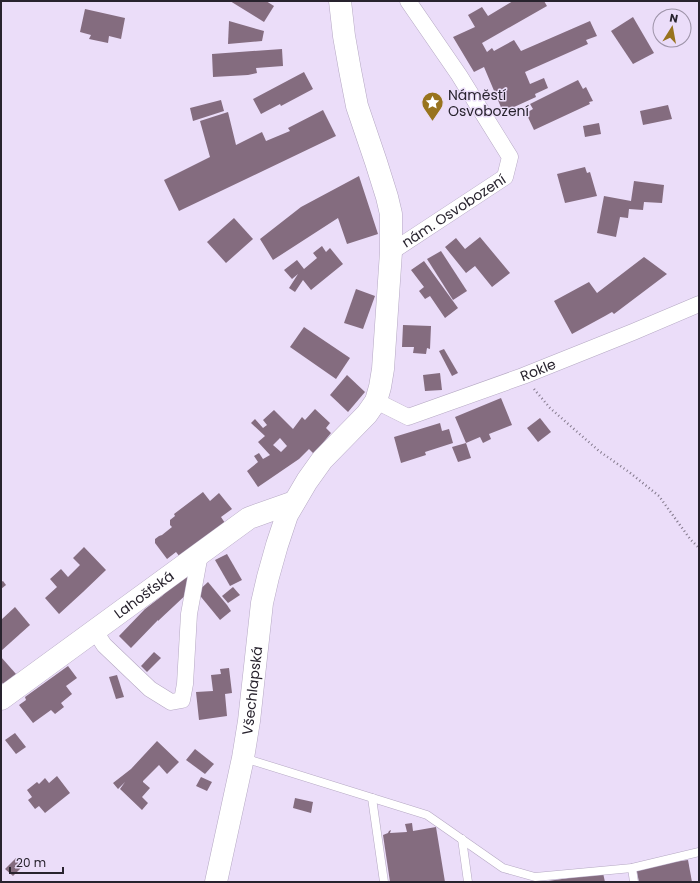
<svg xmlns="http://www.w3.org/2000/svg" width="700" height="883" viewBox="0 0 700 883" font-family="Poppins,sans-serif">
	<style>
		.building { fill: #846c7f; fill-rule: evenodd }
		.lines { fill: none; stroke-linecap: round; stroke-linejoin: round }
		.lane-casing { stroke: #b5a8c3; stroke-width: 9 }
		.street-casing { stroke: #b5a8c3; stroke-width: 17 }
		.secondary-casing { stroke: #b5a8c3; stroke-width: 23 }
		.path { stroke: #857b8e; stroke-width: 2.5; stroke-dasharray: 1 3; stroke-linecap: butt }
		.lane { stroke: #fff; stroke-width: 8 }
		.street { stroke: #fff; stroke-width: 16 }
		.secondary { stroke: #fff; stroke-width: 22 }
		.labels { text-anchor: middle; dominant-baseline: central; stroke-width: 3; stroke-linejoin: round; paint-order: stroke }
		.poi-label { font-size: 14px; fill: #28232e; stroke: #ebddf9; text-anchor: start }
		.street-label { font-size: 14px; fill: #28232e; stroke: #ebddf9 }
	</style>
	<rect width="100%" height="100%" fill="#ebddf9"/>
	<g class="building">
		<polygon points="230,1 266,1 274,6 264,22"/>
		<polygon points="513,1 544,1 547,6 482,43 487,52 492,48 494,51 514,40 521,51 590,21 597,36 586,40 588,44 525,72 530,84 544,78 548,88 535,94 536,97 503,112 484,67 474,72 453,37 475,27 468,15 482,7 488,16"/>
		<polygon points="85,9 125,18 121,39 109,36 108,43 89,39 91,35 80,32"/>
		<polygon points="633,17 654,53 633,64 611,31"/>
		<polygon points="229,21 264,31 262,41 228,44"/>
		<polygon points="282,49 283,66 256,68 257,73 248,75 213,77 212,54"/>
		<polygon points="304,72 313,89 281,106 280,104 261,114 253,99"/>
		<polygon points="578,80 583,89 586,87 593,101 589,102 590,104 534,130 526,113 533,109 530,104"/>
		<polygon points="221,100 224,111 193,121 190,108"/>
		<polygon points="668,105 672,119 643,125 640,111"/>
		<polygon points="323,110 336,136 179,211 164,180 210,157 200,121 228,112 236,145 262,132 266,141 290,131 288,128"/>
		<polygon points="599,123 601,134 585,137 583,126"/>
		<polygon points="585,167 587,173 590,172 597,196 565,203 557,174"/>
		<polygon points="359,176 378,234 347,244 338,218 273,260 260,239 301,207"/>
		<polygon points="634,181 664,185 662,203 644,202 643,210 629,209 628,218 620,217 616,237 597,233 604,196 631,201"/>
		<polygon points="234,218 253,239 226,263 207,242"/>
		<polygon points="480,237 510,273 492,287 475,266 466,273 445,247 456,238 465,249"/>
		<polygon points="322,246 326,252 330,248 343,264 311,290 303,280 295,292 289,288 298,274 292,279 284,270 297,260 304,269 317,258 313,253"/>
		<polygon points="441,251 467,291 453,300 427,259"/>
		<polygon points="644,257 667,274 614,314 612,312 605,316 572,334 554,301 589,282 597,293"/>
		<polygon points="424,261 458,308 445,318 430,296 425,299 419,291 424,287 411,270"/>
		<polygon points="356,289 375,296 363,329 344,323"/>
		<polygon points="403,325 431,326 430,349 427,348 426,354 413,353 414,347 402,347"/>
		<polygon points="304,327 350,358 336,379 290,347"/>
		<polygon points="444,349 458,373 452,376 439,351"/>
		<polygon points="440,373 442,390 425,391 423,375"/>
		<polygon points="347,375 365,392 348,412 330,395"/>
		<polygon points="501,398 512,425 489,434 491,439 483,443 480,437 466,443 455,417"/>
		<path d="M315,409l15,14 -4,5 5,5 -17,21 -5,-5 -10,10 -41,28 -11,-16 11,-9 -4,-6 5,-3 4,6 7,-4 -12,-13 7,-6 -14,-13 4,-4 8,9 4,-3 -4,-5 11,-10 19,19 9,-12 3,3zM280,438l7,8 -6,6 -8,-7z"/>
		<polygon points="540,418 551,432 538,442 527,428"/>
		<polygon points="440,423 442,431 449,429 453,443 425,452 426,455 401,463 394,437"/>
		<polygon points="466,443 471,458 458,462 452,447"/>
		<polygon points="203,492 210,501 219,493 232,509 221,517 225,523 180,557 176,552 167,559 155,543 155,539 159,536 162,535 172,527 170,525 170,520 175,516 174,514"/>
		<polygon points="84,547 106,570 83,592 78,587 83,592 59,614 45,598 57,587 50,579 61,569 68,577 80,565 73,558"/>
		<polygon points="227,554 242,580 230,586 215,560"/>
		<polygon points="183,574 192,582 190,591 158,621 158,620 131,648 119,636 145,609 162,596"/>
		<polygon points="3,581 6,585 1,589 1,582"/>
		<polygon points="208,582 227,605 231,611 220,620 197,592"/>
		<polygon points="233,587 240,595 228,603 222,596"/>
		<polygon points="15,607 30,625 1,651 1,620"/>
		<polygon points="154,652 161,658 147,672 141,666"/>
		<polygon points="1,657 16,674 3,684 1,681"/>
		<polygon points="68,666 77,678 66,686 72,694 61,703 64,707 55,714 51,710 33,723 19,705 26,700 25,697"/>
		<polygon points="229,668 232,693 225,694 227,716 199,720 196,692 213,691 211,675 221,674 220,669"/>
		<polygon points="117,675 124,697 116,699 109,677"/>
		<polygon points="15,733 26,747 16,754 5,740"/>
		<polygon points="157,741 179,762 167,774 159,765 143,781 143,782 150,788 142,797 148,803 142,810 120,789 125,782 118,789 113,783 131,769"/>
		<polygon points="195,749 214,764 205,774 186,760"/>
		<polygon points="57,776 70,793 45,813 39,806 35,809 28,800 32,797 27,790 37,782 39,784 45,778 49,783"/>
		<polygon points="201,777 212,782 207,791 196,786"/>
		<polygon points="295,798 313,802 311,813 293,808"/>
		<polygon points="412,823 413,831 436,827 445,882 390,882 383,835 388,833 389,831 391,830 390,833 407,832 405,824"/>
		<polygon points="16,858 24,865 13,876 5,869"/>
		<polygon points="688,860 692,882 639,882 636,867"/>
		<polygon points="603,873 605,882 548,882 548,881"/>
	</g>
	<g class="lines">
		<defs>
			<g id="lane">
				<polyline points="244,758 427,815 503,868 535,877 632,868 699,852"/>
				<polyline points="372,798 384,882"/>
				<polyline points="462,839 468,882"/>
				<polyline points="632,868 634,882"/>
			</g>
			<g id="street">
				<path id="s1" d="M391,252l114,-75 5,-20 -51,-82 -51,-74"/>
				<path id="s2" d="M376,401l32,16 115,-41 110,-44 66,-28"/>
				<polyline points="95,631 104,645 150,689 171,702 182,700 185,684 189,614 200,554"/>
			</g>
			<g id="secondary">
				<path id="s3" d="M1,699l248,-181 45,-16"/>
				<path id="s4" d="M216,882l27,-124 6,-37 13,-118 6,-26 9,-32 10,-30 20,-34 15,-21 45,-46 9,-13 4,-14 3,-18 8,-117v-38l-4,-17 -11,-35 -19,-56 -7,-36 -6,-34 -4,-35"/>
			</g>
		</defs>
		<use href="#lane" class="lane-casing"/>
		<use href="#street" class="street-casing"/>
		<use href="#secondary" class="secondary-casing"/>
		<polyline class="path" points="534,389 550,408 599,451 629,472 659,496 690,539 699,548"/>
		<use href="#lane" class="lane"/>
		<use href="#street" class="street"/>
		<use href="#secondary" class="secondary"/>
	</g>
	<defs>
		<symbol id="sight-pin" viewBox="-11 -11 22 30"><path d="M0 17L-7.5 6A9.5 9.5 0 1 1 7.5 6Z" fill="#98731e" stroke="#ebddf9"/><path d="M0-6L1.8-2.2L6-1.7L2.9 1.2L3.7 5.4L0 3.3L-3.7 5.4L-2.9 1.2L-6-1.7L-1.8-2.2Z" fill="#fff"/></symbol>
	</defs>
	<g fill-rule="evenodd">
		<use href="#sight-pin" x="420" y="90" width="25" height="34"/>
	</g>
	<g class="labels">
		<g class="poi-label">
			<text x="448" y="95">Náměstí<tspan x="448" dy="16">Osvobození</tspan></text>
		</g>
		<g class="street-label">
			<text stroke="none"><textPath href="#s1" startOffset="75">nám. Osvobození</textPath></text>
			<text stroke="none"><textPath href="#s2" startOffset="174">Rokle</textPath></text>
			<text stroke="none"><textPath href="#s3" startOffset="177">Lahošťská</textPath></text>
			<text stroke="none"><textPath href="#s4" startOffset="195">Všechlapská</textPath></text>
		</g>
	</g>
	<rect width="700" height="883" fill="none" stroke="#28232e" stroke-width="4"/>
	<g transform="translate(672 28) rotate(11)"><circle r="19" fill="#ebddf9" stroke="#9d93a8"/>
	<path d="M0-3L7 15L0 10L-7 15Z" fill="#98731e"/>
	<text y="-6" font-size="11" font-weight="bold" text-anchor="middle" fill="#28232e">N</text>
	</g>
	<path d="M10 867v6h53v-6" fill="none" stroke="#28232e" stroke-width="2"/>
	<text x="16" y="867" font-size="12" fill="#28232e" stroke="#ebddf9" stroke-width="3" paint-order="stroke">20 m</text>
</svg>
